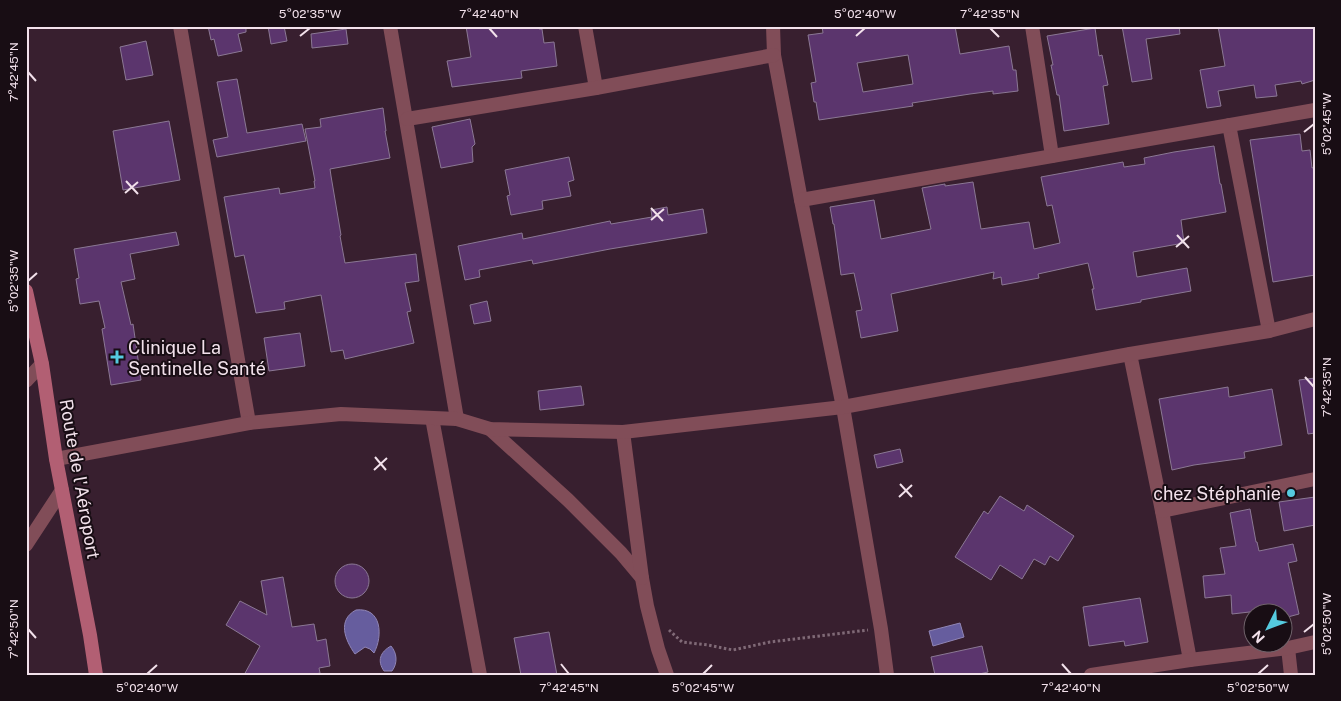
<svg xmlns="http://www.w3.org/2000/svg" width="1341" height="701" viewBox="0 0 1341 701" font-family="'Public Sans',sans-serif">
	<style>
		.water { fill: #665d9e; stroke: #9085b5 }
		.building { fill: #5b356d; stroke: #8b7894; fill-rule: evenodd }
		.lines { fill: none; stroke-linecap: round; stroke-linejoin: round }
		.path { stroke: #806a77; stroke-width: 3; stroke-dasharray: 2.5 2.5; stroke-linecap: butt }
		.minor { stroke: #814d58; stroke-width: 14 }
		.tertiary { stroke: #814d58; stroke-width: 14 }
		.secondary { stroke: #b25f73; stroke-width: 14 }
		.ticks { fill: none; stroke: #f2e1eb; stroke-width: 2 }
		.poi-dot { fill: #55cadf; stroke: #180d14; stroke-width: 2 }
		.labels { text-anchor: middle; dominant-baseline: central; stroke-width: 4; stroke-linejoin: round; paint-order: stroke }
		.poi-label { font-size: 18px; fill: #f2e1eb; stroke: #180d14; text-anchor: start }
		.street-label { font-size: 18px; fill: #f2e1eb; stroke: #180d14 }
		.neatline { fill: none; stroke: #f2e1eb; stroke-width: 2 }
		.ticks-label { font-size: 12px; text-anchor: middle; fill: #f2e1eb }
	</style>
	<rect width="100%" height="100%" fill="#381f2f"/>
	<g class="water">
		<path d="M356,610c26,-3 27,26 18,43l-4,-4 -5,-2 -10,7c-10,-14 -18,-34 1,-44z"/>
		<polygon points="960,623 964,637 933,646 929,631"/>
		<path d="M391,646c6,7 7,17 1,25h-8c-7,-10 -4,-19 7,-25z"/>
	</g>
	<g class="building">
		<polygon points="208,26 246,26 246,32 238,34 242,51 218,56 214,39 211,40"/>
		<polygon points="268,26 284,26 287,41 271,44"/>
		<polygon points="466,26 538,26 539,29 542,29 544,43 554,42 557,66 521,71 522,78 452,87 447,61 471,57"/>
		<path d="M822,26h133l5,28 49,-8 4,24h3l2,21 -25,3v-3l-23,3 -58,9 1,3 -94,14 -3,-18h-2l-3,-19 5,-1 -8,-47 15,-2zM908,55l5,29 -50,8 -6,-29z"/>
		<polygon points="1122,26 1179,26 1180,34 1146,39 1152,79 1132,82"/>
		<polygon points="1218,26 1315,26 1315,80 1302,84 1301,81 1275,85 1277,96 1256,98 1254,85 1218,91 1221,106 1207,108 1200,70 1225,66"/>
		<polygon points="1095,28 1099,56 1102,55 1108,85 1103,86 1109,124 1064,131 1059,95 1057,95 1051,65 1053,65 1047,36"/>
		<polygon points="346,29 348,44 312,48 311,34"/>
		<polygon points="146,41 153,75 126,80 120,47"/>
		<polygon points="237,79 247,133 302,124 306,141 217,157 213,140 228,137 217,82"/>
		<polygon points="383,108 386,131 385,131 390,158 330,169 331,176 341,235 340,236 345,263 416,254 419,281 405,283 411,311 407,312 414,343 345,359 343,350 331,352 321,295 284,302 285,309 256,313 244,255 235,257 224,197 279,188 280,194 315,188 314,181 315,181 305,129 321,127 320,119"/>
		<polygon points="470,119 475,144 472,147 473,162 441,168 432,127"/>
		<polygon points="169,121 180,180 123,190 113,131"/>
		<polygon points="1300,134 1302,151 1310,150 1312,168 1315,167 1315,275 1273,282 1250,140"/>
		<polygon points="1214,146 1220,184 1221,184 1226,212 1181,220 1184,243 1133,252 1137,277 1187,268 1191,291 1141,300 1141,302 1096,310 1092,289 1094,289 1088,263 1038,274 1039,278 1002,285 1001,277 993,279 994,272 891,294 898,331 861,338 856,311 862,310 854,273 841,275 834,224 833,224 830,207 874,200 881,239 931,229 922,188 945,184 945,186 973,182 981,229 1029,222 1034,249 1060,243 1052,205 1047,206 1041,177 1123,162 1124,167 1145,164 1144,158 1174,152"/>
		<polygon points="569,157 574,180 568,182 571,196 542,201 543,209 511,215 507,196 510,195 505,170"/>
		<polygon points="667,207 668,215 703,209 707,233 610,249 533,264 532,260 479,270 480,277 465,280 458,246 522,233 523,239 610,221 611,224 652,217 651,210"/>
		<polygon points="176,232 179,245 130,254 135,279 121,282 131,325 133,324 141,380 111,385 102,329 105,328 99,301 80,304 76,279 79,278 74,249"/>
		<polygon points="487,301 491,321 474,324 470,305"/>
		<polygon points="300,333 305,366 269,371 264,338"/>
		<polygon points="1315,378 1315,433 1308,434 1299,380"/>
		<polygon points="581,386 584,405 540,410 538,391"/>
		<polygon points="1228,387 1229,397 1272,389 1282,445 1244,452 1245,458 1194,465 1172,470 1159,399"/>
		<polygon points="900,449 903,462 877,468 874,455"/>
		<polygon points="1000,496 1024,511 1027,505 1074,536 1058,561 1050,556 1045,565 1034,559 1022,579 1000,565 991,580 955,557 984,511 988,514"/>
		<polygon points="1315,497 1315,525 1284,531 1279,502"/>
		<polygon points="1250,509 1256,542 1257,542 1259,551 1293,544 1297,561 1288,563 1299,614 1284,618 1282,612 1277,613 1276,609 1232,614 1231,595 1205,598 1203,576 1225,574 1220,548 1236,546 1230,513"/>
		<circle cx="352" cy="581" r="17"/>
		<polygon points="283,577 292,627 314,624 317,641 326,639 330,666 319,668 320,673 311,675 244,675 260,646 226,625 240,601 267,615 261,581"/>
		<polygon points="1140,598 1148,642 1125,646 1124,641 1089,646 1083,607"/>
		<polygon points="549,632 557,675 521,675 514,638"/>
		<polygon points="982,646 988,672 975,675 935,675 931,657"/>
	</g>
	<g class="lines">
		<polyline class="path" points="669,630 682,642 708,645 733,650 770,642 868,630"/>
		<g class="minor">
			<polyline points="180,26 249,423"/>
			<polyline points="390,26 457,419"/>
			<polyline points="585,26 596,88"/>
			<polyline points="773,26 774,55 801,200 843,407 881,629 887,675"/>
			<polyline points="1032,26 1052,156"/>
			<polyline points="407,119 596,88 774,55"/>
			<polyline points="1229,125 1269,331"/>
			<polyline points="801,200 1315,110"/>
			<polyline points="1130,354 1162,511 1190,660"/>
			<polyline points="26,381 42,364"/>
			<polyline points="432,418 480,675"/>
			<polyline points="490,429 568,500 621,553 642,578 647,606 658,649 667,675"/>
			<polyline points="623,432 642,578"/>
			<polyline points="1162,511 1315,479"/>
			<polyline points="26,545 62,490"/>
			<polyline points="1288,648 1291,675"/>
			<polyline points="1091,675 1190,660 1288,648 1315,642"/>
		</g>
		<polyline class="tertiary" points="56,459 249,423 341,414 457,419 490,429 623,432 843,407 1130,354 1269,331 1315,319"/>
		<polyline class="secondary" points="26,291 42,364 56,459 90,635 96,675"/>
	</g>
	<path class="ticks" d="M489,28l8,9M990,28l9,9M300,36l10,-8M856,36l9,-8M28,72l8,9M1304,132l10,-8M126,181l12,13M125,193l13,-11M651,208l12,13M651,220l13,-11M1177,235l12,13M1176,247l13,-11M28,281l9,-8M1305,377l9,10M375,457l11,13M374,470l13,-12M900,484l12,13M899,497l13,-12M28,629l8,9M1304,632l10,-8M561,664l8,10M1062,664l9,10M147,674l10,-9M703,674l9,-9M1258,674l10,-9"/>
	<g class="poi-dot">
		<path d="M114.5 349.5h5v5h5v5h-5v5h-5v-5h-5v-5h5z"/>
		<circle cx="1291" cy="493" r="5"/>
	</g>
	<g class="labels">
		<g class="poi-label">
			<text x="128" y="347">Clinique La<tspan x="128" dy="21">Sentinelle Santé</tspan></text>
			<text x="1281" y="493" text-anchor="end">chez Stéphanie</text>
		</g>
		<g class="street-label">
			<text transform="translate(80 479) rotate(80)">Route de l'Aéroport</text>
		</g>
	</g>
	<rect width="1341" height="701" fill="none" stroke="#180d14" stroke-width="55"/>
	<g transform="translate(1268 628) rotate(228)"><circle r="24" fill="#180d14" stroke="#6f626a"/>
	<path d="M0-4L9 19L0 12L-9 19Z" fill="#55cadf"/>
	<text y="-8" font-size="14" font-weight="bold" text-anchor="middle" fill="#f2e1eb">N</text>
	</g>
	<rect x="28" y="28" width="1286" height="646" class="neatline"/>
	<g class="ticks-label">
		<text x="310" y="18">5°02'35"W</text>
		<text x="489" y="18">7°42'40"N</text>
		<text x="865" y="18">5°02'40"W</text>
		<text x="990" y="18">7°42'35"N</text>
		<text transform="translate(14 72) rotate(-90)" y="4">7°42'45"N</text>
		<text transform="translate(1327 124) rotate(-90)" y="4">5°02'45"W</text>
		<text transform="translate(14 281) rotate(-90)" y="4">5°02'35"W</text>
		<text transform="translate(1327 387) rotate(-90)" y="4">7°42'35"N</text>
		<text transform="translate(1327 624) rotate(-90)" y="4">5°02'50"W</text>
		<text transform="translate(14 629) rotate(-90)" y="4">7°42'50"N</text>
		<text x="147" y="692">5°02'40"W</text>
		<text x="569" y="692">7°42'45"N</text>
		<text x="703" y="692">5°02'45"W</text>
		<text x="1071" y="692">7°42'40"N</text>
		<text x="1258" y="692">5°02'50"W</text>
	</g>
</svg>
